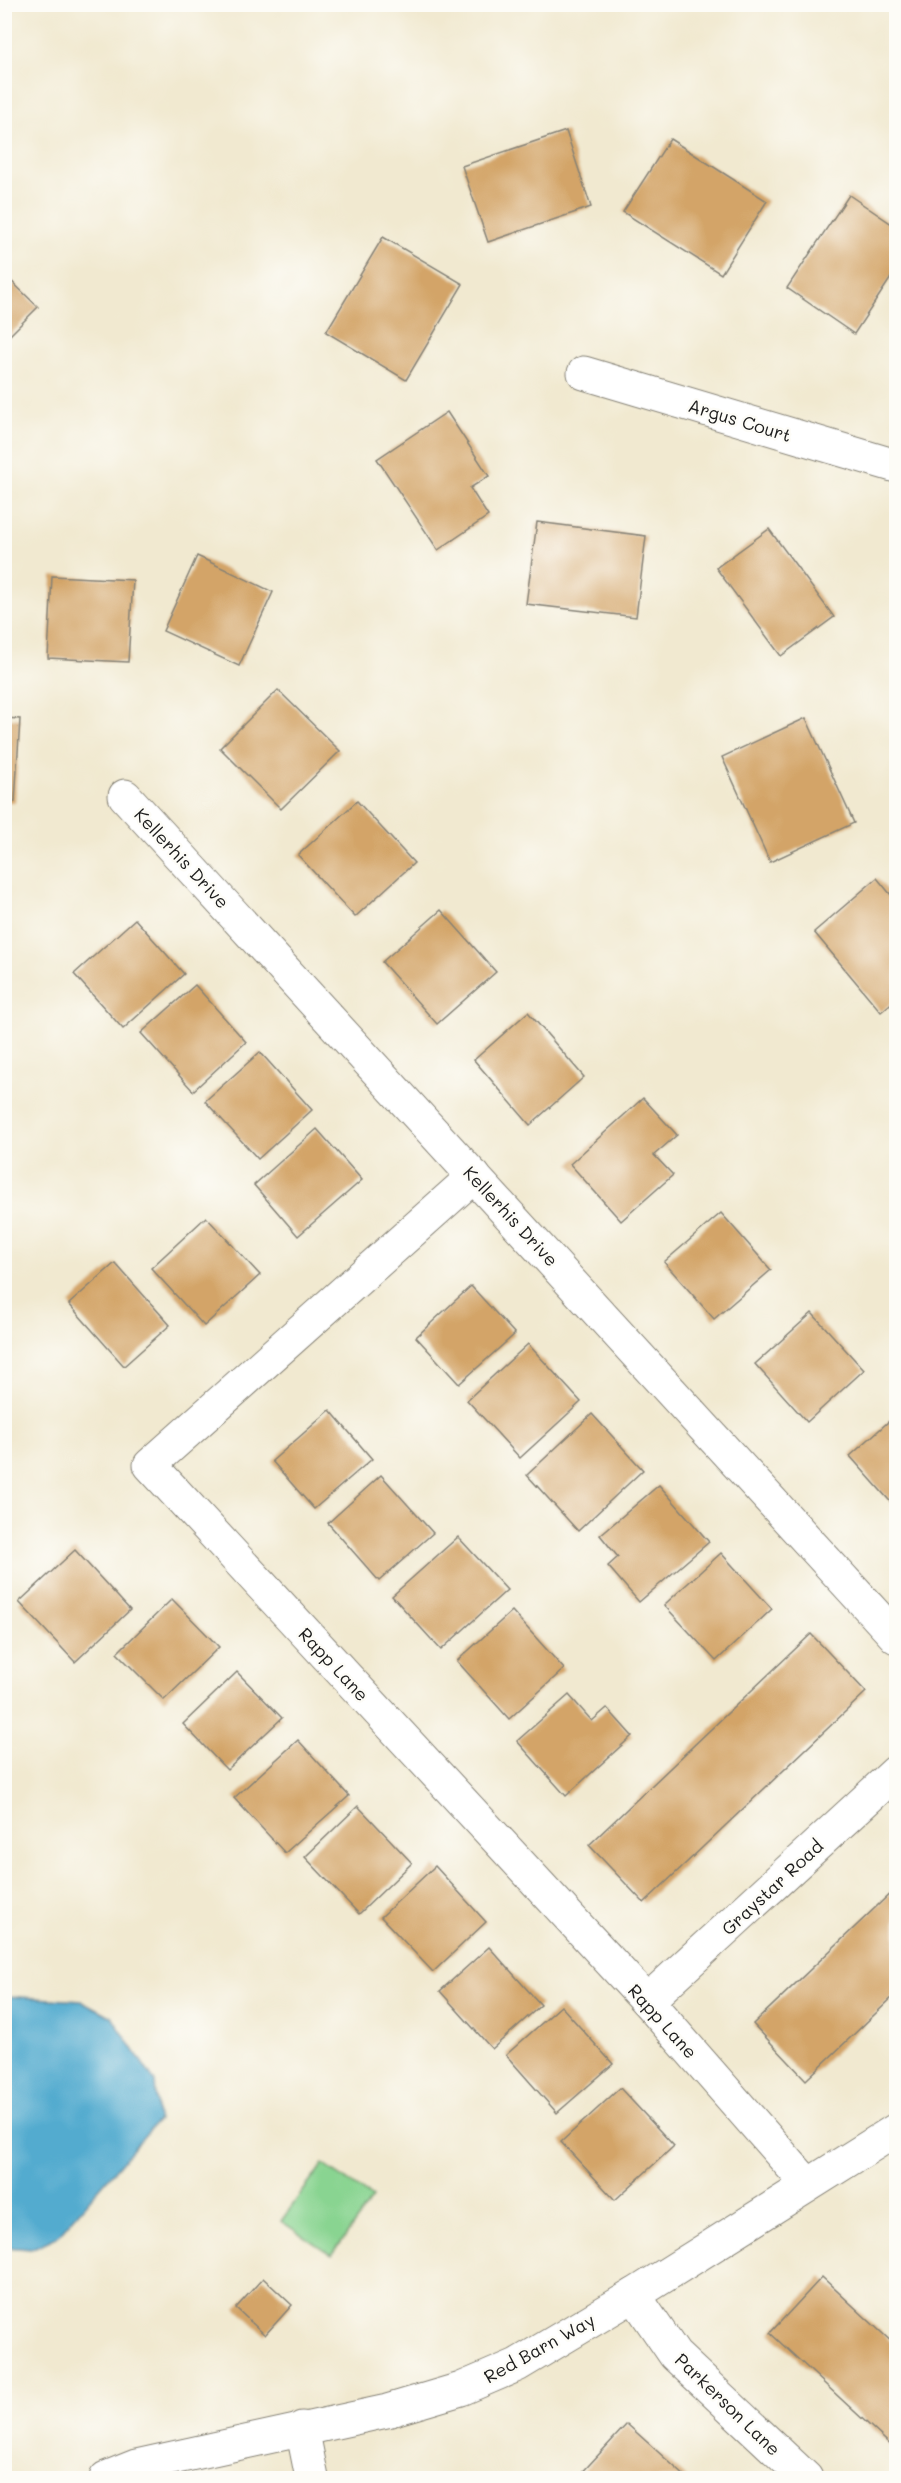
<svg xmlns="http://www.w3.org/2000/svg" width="901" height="2483" viewBox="0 0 901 2483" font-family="Mali,sans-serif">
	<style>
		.green { fill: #89d491; stroke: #527856; stroke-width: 1.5 }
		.water { fill: #52abcf; stroke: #376476; stroke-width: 1.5 }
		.building { fill: #d3a467 }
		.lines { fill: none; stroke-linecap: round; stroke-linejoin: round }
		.minor-casing { stroke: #868276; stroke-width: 35 }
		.minor { stroke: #fff; stroke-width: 33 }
		.labels { text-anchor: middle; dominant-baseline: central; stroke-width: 5; stroke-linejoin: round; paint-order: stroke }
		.street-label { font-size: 18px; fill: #1c1c1c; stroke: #fdfcf7 }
	</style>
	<rect width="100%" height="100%" fill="#fdfcf7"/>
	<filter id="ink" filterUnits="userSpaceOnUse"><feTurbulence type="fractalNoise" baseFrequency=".0167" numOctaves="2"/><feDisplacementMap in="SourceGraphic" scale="12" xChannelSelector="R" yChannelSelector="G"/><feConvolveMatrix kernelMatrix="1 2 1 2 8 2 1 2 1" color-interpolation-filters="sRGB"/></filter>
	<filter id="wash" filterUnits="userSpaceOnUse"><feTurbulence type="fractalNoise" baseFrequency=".008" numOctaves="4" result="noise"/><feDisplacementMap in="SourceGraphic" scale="24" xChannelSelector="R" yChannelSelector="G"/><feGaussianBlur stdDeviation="1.35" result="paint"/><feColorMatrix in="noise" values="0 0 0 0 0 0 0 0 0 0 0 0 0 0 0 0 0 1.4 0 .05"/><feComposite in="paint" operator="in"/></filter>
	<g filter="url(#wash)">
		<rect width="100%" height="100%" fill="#f1e9d0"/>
		<polygon class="green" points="323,2164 373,2198 332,2255 281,2221"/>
		<polygon class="water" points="4,1996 82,2001 112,2017 155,2082 158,2120 57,2237 31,2249 5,2247"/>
		<g id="blocks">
			<g class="building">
				<polygon points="566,131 591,207 488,242 462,166"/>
				<polygon points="670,139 767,201 721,274 623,212"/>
				<polygon points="849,195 896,227 896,270 854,334 787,288"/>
				<polygon points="383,237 463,284 406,380 326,332"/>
				<polygon points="4,274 38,307 4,341"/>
				<polygon points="447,412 489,476 470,488 488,516 438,550 377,459"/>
				<polygon points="537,522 646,536 636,617 526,604"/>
				<polygon points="769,529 834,617 781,656 716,568"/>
				<polygon points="197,556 273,592 239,666 163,631"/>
				<polygon points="52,576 133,580 128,662 48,658"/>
				<polygon points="278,690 340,751 281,809 220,748"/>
				<polygon points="4,718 20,719 15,802 4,802"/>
				<polygon points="806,718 854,823 770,862 722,757"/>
				<polygon points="357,801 414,863 355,917 298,855"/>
				<polygon points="877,878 896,901 896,999 881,1012 814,932"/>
				<polygon points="441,910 496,972 437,1024 382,962"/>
				<polygon points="135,919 184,974 123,1029 74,974"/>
				<polygon points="195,985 246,1042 193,1091 141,1033"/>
				<polygon points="528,1012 584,1077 530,1125 474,1060"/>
				<polygon points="260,1052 312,1110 258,1159 205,1101"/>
				<polygon points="643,1098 677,1135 654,1155 673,1175 621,1221 570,1164"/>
				<polygon points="317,1129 362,1180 298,1236 254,1185"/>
				<polygon points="721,1213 771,1270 714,1319 664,1262"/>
				<polygon points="206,1217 260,1275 204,1326 151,1268"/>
				<polygon points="115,1263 170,1325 124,1366 69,1304"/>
				<polygon points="471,1286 515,1334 459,1384 416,1337"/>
				<polygon points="812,1313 864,1370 807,1422 755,1364"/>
				<polygon points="528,1344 581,1402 520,1458 467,1400"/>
				<polygon points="330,1410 372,1459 314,1509 272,1461"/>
				<polygon points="592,1414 643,1470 578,1531 527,1475"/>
				<polygon points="896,1415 896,1508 850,1456"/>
				<polygon points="381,1475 433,1533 379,1581 328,1523"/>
				<polygon points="659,1485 709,1542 639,1602 608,1566 618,1557 600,1535"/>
				<polygon points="458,1537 507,1590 441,1650 392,1596"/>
				<polygon points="75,1550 130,1610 75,1662 19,1602"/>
				<polygon points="721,1553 772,1609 716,1661 664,1605"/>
				<polygon points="172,1599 219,1647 164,1700 117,1653"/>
				<polygon points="512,1611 564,1669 509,1719 457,1661"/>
				<polygon points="811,1634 866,1692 644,1903 589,1845"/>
				<polygon points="237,1672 282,1718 227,1770 183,1724"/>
				<polygon points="569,1695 592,1721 607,1708 632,1736 566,1796 517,1741"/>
				<polygon points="298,1740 349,1796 285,1853 234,1798"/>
				<polygon points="358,1806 412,1863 359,1914 305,1857"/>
				<polygon points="435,1866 486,1922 433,1972 381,1917"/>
				<polygon points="896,1888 896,1994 806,2080 753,2024"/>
				<polygon points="489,1947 541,2005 492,2049 440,1991"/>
				<polygon points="561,2006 613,2064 557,2113 506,2055"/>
				<polygon points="620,2088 674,2146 615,2200 561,2142"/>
				<polygon points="822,2277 896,2346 896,2450 770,2333"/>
				<polygon points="263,2278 292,2305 265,2335 236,2308"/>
				<polygon points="627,2424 687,2478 577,2478"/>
			</g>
		</g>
	</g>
	<g filter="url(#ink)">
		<use href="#blocks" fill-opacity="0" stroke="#868276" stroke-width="1.5"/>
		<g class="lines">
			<defs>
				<g id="minor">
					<polyline points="584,373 896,466"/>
					<polyline points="125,796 896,1637"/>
					<polyline points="474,1176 150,1465 647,2001 808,2185"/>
					<polyline points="647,2001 896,1772"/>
					<polyline points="634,2295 675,2355 806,2478"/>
					<polyline points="302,2428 312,2478"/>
					<polyline points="106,2478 136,2466 387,2411 461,2389 517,2365 634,2295 896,2130"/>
				</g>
			</defs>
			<use href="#minor" class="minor-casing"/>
			<use href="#minor" class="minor"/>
		</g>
	</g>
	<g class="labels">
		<g class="street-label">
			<text transform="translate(740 420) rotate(17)">Argus Court</text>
			<text transform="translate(182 858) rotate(47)">Kellerhis Drive</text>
			<text transform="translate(511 1216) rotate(47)">Kellerhis Drive</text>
			<text transform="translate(334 1664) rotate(47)">Rapp Lane</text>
			<text transform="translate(772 1887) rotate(-43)">Graystar Road</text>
			<text transform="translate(663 2021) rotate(48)">Rapp Lane</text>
			<text transform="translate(539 2348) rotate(-29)">Red Barn Way</text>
			<text transform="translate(728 2404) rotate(44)">Parkerson Lane</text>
		</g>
	</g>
	<rect width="901" height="2483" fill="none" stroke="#fdfcf7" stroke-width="24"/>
</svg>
